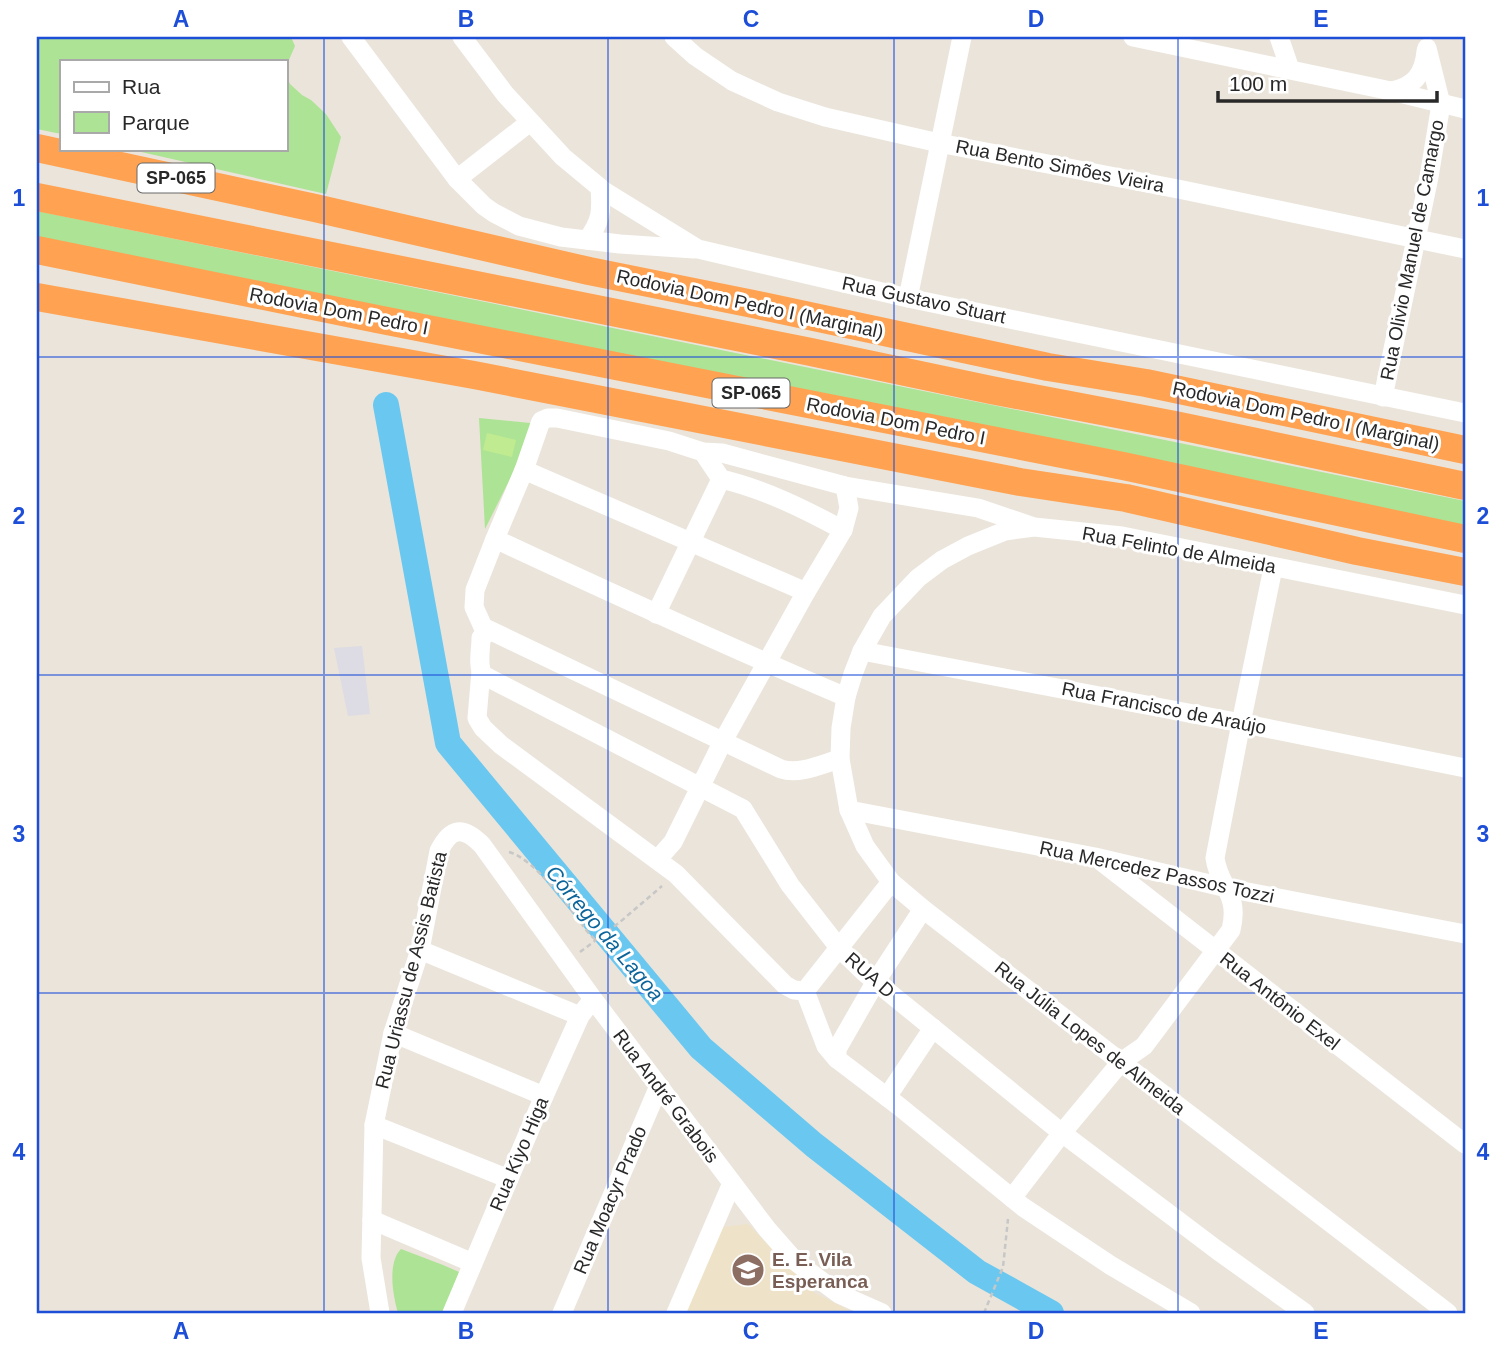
<svg xmlns="http://www.w3.org/2000/svg" width="1502" height="1350" viewBox="0 0 1502 1350" font-family="Arial,sans-serif">
	<style>
		.industrial { fill: #dddbe3 }
		.education { fill: #eee3c8 }
		.green { fill: #ade395 }
		.pitch { fill: #c1eb90 }
		.lines { fill: none; stroke-linecap: round; stroke-linejoin: round }
		.river { stroke: #6ac8f0; stroke-width: 26 }
		.path { stroke: #c7c7c7; stroke-width: 2.5; stroke-dasharray: 5 3.5; stroke-linecap: butt }
		.minor { stroke: #fff; stroke-width: 19 }
		.highway { stroke: #ffa251; stroke-width: 28 }
		.grid { fill: none; stroke: #1d4ed8; stroke-width: 2; stroke-opacity: 0.55 }
		.labels { text-anchor: middle; dominant-baseline: central; stroke-width: 6; stroke-linejoin: round; paint-order: stroke }
		.shield { fill: #fff; stroke: #686868; stroke-width: 2 }
		.shield-label { font-size: 18px; font-weight: bold; fill: #282828 }
		.street-label { font-size: 19px; fill: #282828; stroke: #fff }
		.education-label { font-size: 19px; font-weight: bold; fill: #785e54; stroke: #fff; text-anchor: start }
		.water-label { font-size: 21px; font-style: italic; fill: #0b649a; stroke: #fff }
		.neatline { fill: none; stroke: #1d4ed8; stroke-width: 2.5 }
		.grid-label { font-size: 23px; text-anchor: middle; font-weight: bold; fill: #1d4ed8 }
	</style>
	<rect width="100%" height="100%" fill="#ebe4da"/>
	<polygon class="industrial" points="362,646 370,714 348,716 334,648"/>
	<polygon class="education" points="748,1224 813,1292 854,1313 686,1313 722,1227"/>
	<g class="green">
		<polygon points="37,37 291,37 295,46 285,69 285,61 61,61 61,134 37,129"/>
		<polygon points="285,72 290,84 302,95 311,100 326,114 341,137 326,194 128,149 285,149"/>
		<polygon points="37,211 1465,501 1465,527 37,239"/>
		<polygon points="479,418 530,423 532,435 485,529"/>
		<path d="M401,1249l42,16 16,7 -15,41h-46c-5,-17 -11,-50 3,-64z"/>
	</g>
	<polygon class="pitch" points="487,433 516,440 512,457 483,450"/>
	<g class="lines">
		<polyline class="river" points="386,405 448,743 701,1048 814,1145 977,1272 1051,1313"/>
		<g class="path">
			<path d="M509,852c23,6 55,48 70,68 5,7 10,15 17,20"/>
			<polyline points="580,952 620,922 662,886"/>
			<polyline points="984,1313 1003,1267 1008,1219"/>
		</g>
		<g class="minor">
			<polyline points="351,37 457,179 484,206 494,213 519,226 561,237 620,244 694,249"/>
			<polyline points="462,37 505,94 563,157 604,191 698,249 908,298 1465,413"/>
			<polyline points="674,37 695,56 732,81 778,102 825,117 939,143 1183,190 1465,249"/>
			<polyline points="1133,37 1391,91 1465,109"/>
			<polyline points="1279,37 1290,69"/>
			<path d="M1391,91c23,-4 33,-17 35,-40"/>
			<polyline points="457,179 530,122"/>
			<path d="M587,240c14,-18 15,-29 13,-52"/>
			<polyline points="908,298 962,37"/>
			<polyline points="1383,397 1429,177 1441,104 1427,48"/>
			<path d="M703,452l18,27c43,10 83,30 122,51"/>
			<polyline points="524,470 806,592"/>
			<path d="M495,539c116,54 233,108 351,158"/>
			<polyline points="656,614 721,479"/>
			<path d="M489,631l-8,7c0,12 -4,27 2,37l260,134 47,76 50,64 25,24 197,160 155,117 88,63"/>
			<polyline points="862,651 1241,723 1465,768"/>
			<polyline points="481,671 477,718 483,728 501,745 676,874 785,985 794,990 805,991"/>
			<path d="M840,759c-18,5 -40,16 -59,10l-298,-142 -9,-20 1,-17 20,-51 29,-69 17,-49 7,-3h9l112,23 34,11 19,1 123,33 133,22 53,18"/>
			<polyline points="849,810 1095,857 1227,888 1465,934"/>
			<polyline points="657,860 673,842 723,741 806,592 843,530 849,508 845,486"/>
			<polyline points="1102,862 1465,1144"/>
			<polyline points="923,909 876,981 837,1049 837,1059 900,1107 1023,1207 1110,1265 1191,1313"/>
			<polyline points="420,950 580,1016"/>
			<polyline points="805,991 891,882"/>
			<polyline points="805,991 826,1046 837,1059"/>
			<polyline points="393,1033 544,1096"/>
			<polyline points="887,1097 933,1028"/>
			<polyline points="374,1125 509,1179"/>
			<path d="M1012,1198l50,-65 59,-71 23,-16 87,-116c9,-37 -12,-42 -16,-72l26,-135 32,-155"/>
			<polyline points="372,1220 473,1263"/>
			<path d="M380,1313l-9,-55 3,-133 19,-92 27,-83 19,-99c12,-24 24,-25 43,-6l111,154 174,230 29,33 43,32 43,19"/>
			<polyline points="452,1313 544,1096 580,1016 593,999"/>
			<polyline points="562,1313 659,1086"/>
			<polyline points="676,1313 732,1183"/>
			<polyline points="1448,1313 1121,1062 923,909 891,882 865,846 849,810 840,759 841,728 846,697 853,674 862,651 882,616 918,578 942,560 968,546 1005,531 1034,527 1122,536 1465,605"/>
		</g>
		<g class="highway">
			<polyline points="37,148 315,208 589,271 753,304 1048,367 1146,383 1465,450"/>
			<polyline points="37,197 806,351 991,390 1175,425 1465,486"/>
			<polyline points="37,250 377,319 1123,466 1465,539"/>
			<polyline points="37,297 474,375 1020,482 1126,498 1357,551 1465,572"/>
		</g>
	</g>
	<path class="grid" d="M324,37v1276M608,37v1276M894,37v1276M1178,37v1276M37,357h1428M37,675h1428M37,993h1428"/>
	<defs>
		<symbol id="school-disc" viewBox="-11 -11 22 22"><circle r="9.5" fill="#8d6e63" stroke="#fff"/><path d="M0-5L7-2L0 1L-7-2ZM-4 1L0 2.5L4 1V4Q0 6-4 4Z" fill="#fff"/></symbol>
	</defs>
	<g fill-rule="evenodd">
		<use href="#school-disc" x="729" y="1251" width="38" height="38"/>
	</g>
	<g class="labels">
		<g class="shield">
			<rect x="137.5" y="163.5" width="77" height="29" rx="5"/>
			<rect x="712.5" y="378.5" width="77" height="29" rx="5"/>
		</g>
		<g class="shield-label">
			<text x="176" y="178">SP-065</text>
			<text x="751" y="393">SP-065</text>
		</g>
		<g class="street-label">
			<text transform="translate(1060 166) rotate(11)">Rua Bento Simões Vieira</text>
			<text transform="translate(1412 250) rotate(-79)">Rua Olivio Manuel de Camargo</text>
			<text transform="translate(924 300) rotate(12)">Rua Gustavo Stuart</text>
			<text transform="translate(750 304) rotate(12)">Rodovia Dom Pedro I (Marginal)</text>
			<text transform="translate(339 311) rotate(11)">Rodovia Dom Pedro I</text>
			<text transform="translate(1306 416) rotate(12)">Rodovia Dom Pedro I (Marginal)</text>
			<text transform="translate(896 421) rotate(11)">Rodovia Dom Pedro I</text>
			<text transform="translate(1179 550) rotate(10)">Rua Felinto de Almeida</text>
			<text transform="translate(1164 708) rotate(11)">Rua Francisco de Araújo</text>
			<text transform="translate(1157 872) rotate(12)">Rua Mercedez Passos Tozzi</text>
			<text transform="translate(411 970) rotate(-76)">Rua Uriassu de Assis Batista</text>
			<text transform="translate(870 975) rotate(41)">RUA D</text>
			<text transform="translate(1280 1001) rotate(38)">Rua Antônio Exel</text>
			<text transform="translate(1090 1038) rotate(38)">Rua Júlia Lopes de Almeida</text>
			<text transform="translate(666 1096) rotate(53)">Rua André Grabois</text>
			<text transform="translate(519 1154) rotate(-67)">Rua Kiyo Higa</text>
			<text transform="translate(610 1200) rotate(-67)">Rua Moacyr Prado</text>
		</g>
		<g class="education-label">
			<text x="772" y="1259">E. E. Vila<tspan x="772" dy="22">Esperanca</tspan></text>
		</g>
		<g class="water-label">
			<text transform="translate(605 933) rotate(50)">Córrego da Lagoa</text>
		</g>
	</g>
	<rect width="1502" height="1350" fill="none" stroke="#ffffff" stroke-width="77"/>
	<rect x="60" y="60" width="228" height="91" fill="#ffffff" stroke="#a9a9a9" stroke-width="2"/>
	<rect x="74" y="82" width="35" height="10" fill="#ffffff" stroke="#a9a9a9" stroke-width="2"/>
	<text x="122" y="94" font-size="21" fill="#282828">Rua</text>
	<rect x="74" y="112" width="35" height="21" fill="#ade395" stroke="#a9a9a9" stroke-width="2"/>
	<text x="122" y="130" font-size="21" fill="#282828">Parque</text>
	<path d="M1218 91v10h219v-10" fill="none" stroke="#282828" stroke-width="3.5"/>
	<text x="1229" y="91" font-size="21" fill="#282828" stroke="#ffffff" stroke-width="5" paint-order="stroke">100 m</text>
	<rect x="38" y="38" width="1426" height="1274" class="neatline"/>
	<g class="grid-label">
		<text x="181" y="27">A</text>
		<text x="466" y="27">B</text>
		<text x="751" y="27">C</text>
		<text x="1036" y="27">D</text>
		<text x="1321" y="27">E</text>
		<text x="19" y="206">1</text>
		<text x="1483" y="206">1</text>
		<text x="19" y="524">2</text>
		<text x="1483" y="524">2</text>
		<text x="19" y="842">3</text>
		<text x="1483" y="842">3</text>
		<text x="19" y="1160">4</text>
		<text x="1483" y="1160">4</text>
		<text x="181" y="1339">A</text>
		<text x="466" y="1339">B</text>
		<text x="751" y="1339">C</text>
		<text x="1036" y="1339">D</text>
		<text x="1321" y="1339">E</text>
	</g>
</svg>
